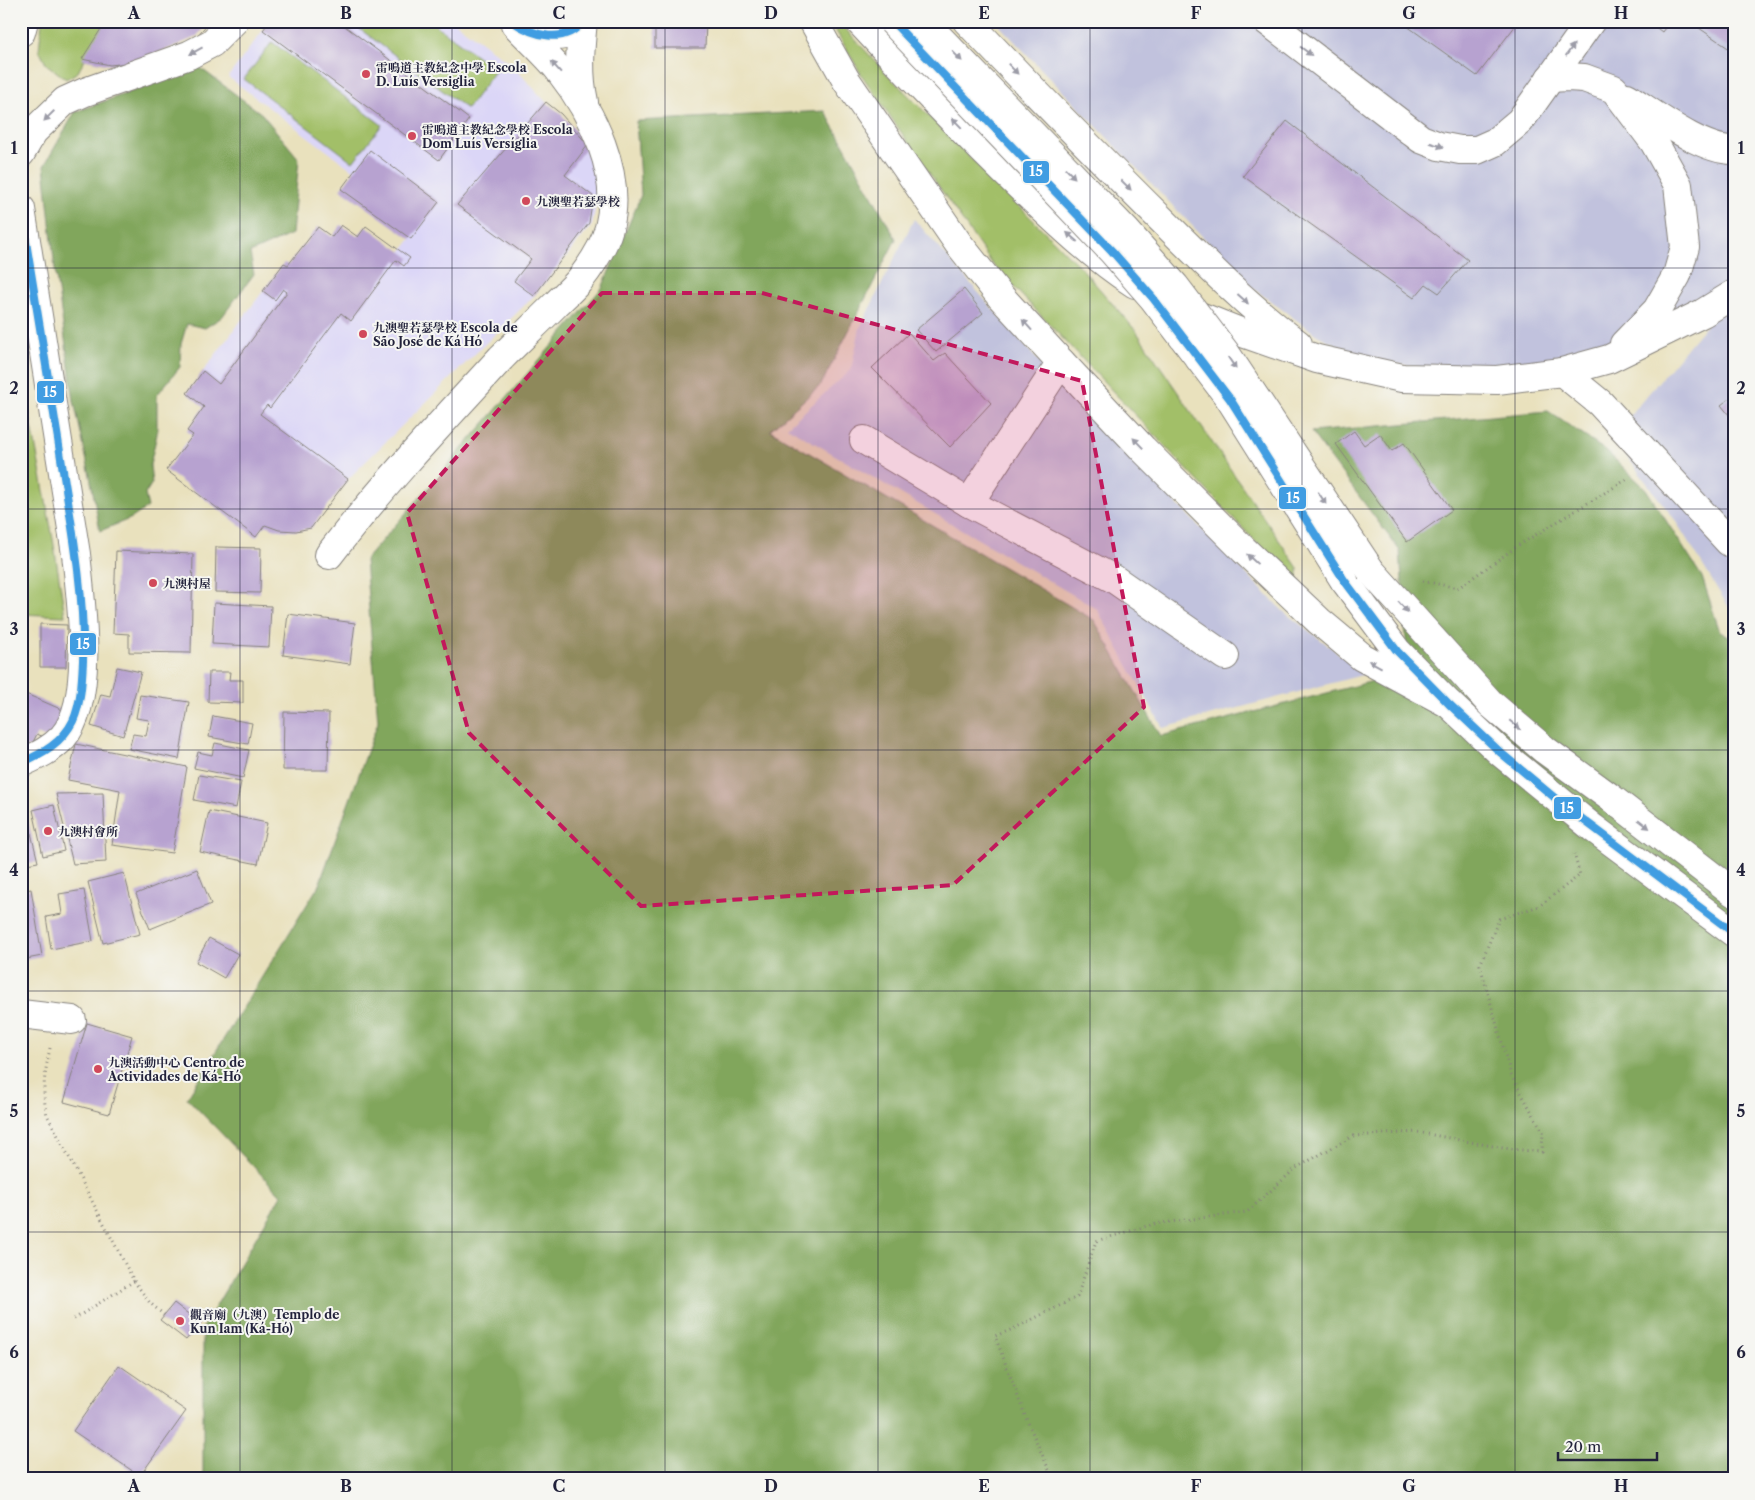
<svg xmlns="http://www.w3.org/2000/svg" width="1755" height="1500" viewBox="0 0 1755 1500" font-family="'Libre Caslon Text','Noto Serif SC',serif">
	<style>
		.built { fill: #dbd6f7 }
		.industrial { fill: #c1c2dd }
		.green { fill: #a2bf67; stroke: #627051 }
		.forest { fill: #81a65c; stroke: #52644c }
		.building { fill: #b7a2d0 }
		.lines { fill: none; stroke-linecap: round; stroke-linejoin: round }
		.minor-casing { stroke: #86827c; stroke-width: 30 }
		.path { stroke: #86827c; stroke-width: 3; stroke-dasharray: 1 4; stroke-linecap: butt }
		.minor { stroke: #fff; stroke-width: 28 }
		.minor-bridge-casing { stroke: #86827c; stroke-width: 30; stroke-linecap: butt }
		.minor-bridge { stroke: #fff; stroke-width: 28 }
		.bus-1-casing { stroke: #f6f6f2; stroke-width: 11 }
		.bus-1 { stroke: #419de2; stroke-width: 8 }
		.oneway { fill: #9c9ca7 }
		.marked { fill: #c2185b; fill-opacity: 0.2; stroke: #c2185b; stroke-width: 4; stroke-dasharray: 10 6; stroke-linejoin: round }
		.grid { fill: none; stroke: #22223b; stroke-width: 1; stroke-opacity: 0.55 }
		.poi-dot { fill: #d1495b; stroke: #f6f6f2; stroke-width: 2 }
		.labels { text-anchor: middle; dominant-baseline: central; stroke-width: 4; stroke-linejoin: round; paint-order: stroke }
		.poi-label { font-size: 12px; font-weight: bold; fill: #22223b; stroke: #f6f6f2; text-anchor: start }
		.line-badge { stroke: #f6f6f2; stroke-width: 2 }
		.badge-label { font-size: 14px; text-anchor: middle; font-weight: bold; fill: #fff }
		.neatline { fill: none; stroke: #22223b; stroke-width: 2 }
		.grid-label { font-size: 16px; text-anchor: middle; font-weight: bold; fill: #22223b }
	</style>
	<rect width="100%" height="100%" fill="#f6f6f2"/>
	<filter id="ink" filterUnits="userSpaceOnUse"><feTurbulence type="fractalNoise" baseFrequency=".02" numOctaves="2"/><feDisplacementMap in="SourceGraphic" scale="10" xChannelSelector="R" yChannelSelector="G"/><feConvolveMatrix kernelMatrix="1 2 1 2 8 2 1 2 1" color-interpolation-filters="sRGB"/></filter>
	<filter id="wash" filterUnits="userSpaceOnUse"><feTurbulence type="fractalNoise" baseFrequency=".0096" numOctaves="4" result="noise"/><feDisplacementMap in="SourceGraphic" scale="20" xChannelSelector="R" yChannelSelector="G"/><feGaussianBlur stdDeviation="1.12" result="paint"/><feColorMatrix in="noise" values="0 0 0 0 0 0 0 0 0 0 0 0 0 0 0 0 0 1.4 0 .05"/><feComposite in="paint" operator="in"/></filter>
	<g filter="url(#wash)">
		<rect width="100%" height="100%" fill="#e9e1bd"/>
		<polygon class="built" points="270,21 453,21 512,65 546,102 561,114 588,145 596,177 598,196 592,225 534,296 348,479 311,528 296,531 279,530 265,525 256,537 166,470 192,435 187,431 204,407 187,393 284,263 289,265 318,227 332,237 341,225 358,237 366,226 401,252 411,239 341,189 354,171 228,77"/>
		<g class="industrial">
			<polygon points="995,21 1734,21 1734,286 1599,356 1498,369 1421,367 1367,360 1317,335 1250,286"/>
			<polygon points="914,219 1042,365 1145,472 1284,612 1366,674 1163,728 1097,609 787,427 851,370 860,328"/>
			<polygon points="1734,292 1734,616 1675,520 1612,437"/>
		</g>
		<g class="green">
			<polygon points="42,21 106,21 78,72 66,79 46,64 39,50"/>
			<polygon points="349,21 430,21 496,70 467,109"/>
			<polygon points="830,21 838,21 888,75 1084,271 1136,331 1298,568 1298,582 1292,580 993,265 863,77"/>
			<polygon points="272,42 382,125 353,162 244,79"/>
			<polygon points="21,368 53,539 65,616 21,614"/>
		</g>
		<g class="forest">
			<polygon points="199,67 262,114 299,159 292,234 250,253 254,274 222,317 205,328 187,324 181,344 180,367 157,395 157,434 150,465 152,483 145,494 148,507 132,518 100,531 90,476 74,401 55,270 44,166 75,112"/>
			<polygon points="825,111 896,239 821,385 770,430 1094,620 1161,736 1408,672 1400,551 1311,432 1548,411 1606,451 1646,489 1702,577 1720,632 1734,640 1734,1479 203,1479 203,1328 281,1195 187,1098 319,885 378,722 365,560 602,288 641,195 636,121"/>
		</g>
		<g id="blocks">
			<g class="building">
				<polygon points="106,21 210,21 196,37 137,62 110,65 82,59"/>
				<polygon points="270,21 338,21 469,119 439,160 263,30"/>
				<polygon points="655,21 706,21 705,48 655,48"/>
				<polygon points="1400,21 1519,21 1477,76"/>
				<polygon points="1648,21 1670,21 1662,32"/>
				<polygon points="1689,21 1734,21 1734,52"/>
				<polygon points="546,102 561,114 588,145 565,175 593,196 589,223 534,296 514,281 531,259 457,205"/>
				<polygon points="1287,121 1468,260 1439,293 1426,284 1414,298 1243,176"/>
				<polygon points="370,150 439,202 411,239 341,189"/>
				<polygon points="341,225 358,237 366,226 410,258 404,266 396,260 351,321 341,313 270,408 267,405 260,414 348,479 311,528 296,531 279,530 265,525 256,537 166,470 193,435 187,431 204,407 187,393 203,371 219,384 287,292 283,289 275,300 263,291 284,263 288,265 318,227 332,237"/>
				<polygon points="964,289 983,313 936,352 916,330"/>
				<polygon points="909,333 934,361 945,353 991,403 950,447 872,368"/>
				<polygon points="1734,395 1734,421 1721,405"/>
				<polygon points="1354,431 1364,445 1380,434 1392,451 1404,443 1452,510 1407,542 1336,444"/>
				<polygon points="216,547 261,548 260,593 215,592"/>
				<polygon points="116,551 193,554 191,653 129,652 129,634 113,633"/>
				<polygon points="214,603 271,606 269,647 212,644"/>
				<polygon points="288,614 355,623 350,664 283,655"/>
				<polygon points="40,624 67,625 66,667 40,667"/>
				<polygon points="117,667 141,672 123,736 91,726 101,694 110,696"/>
				<polygon points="209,672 230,672 229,680 243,680 243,703 208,702"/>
				<polygon points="26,694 65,711 53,741 37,734 30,748 21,745 21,705"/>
				<polygon points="140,695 189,702 179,759 129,749 133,734 146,736 149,720 136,718"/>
				<polygon points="284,712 329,713 328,770 283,770"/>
				<polygon points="213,716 252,723 248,744 209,737"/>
				<polygon points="215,743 249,750 243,778 194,768 198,752 212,755"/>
				<polygon points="76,744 187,767 172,853 112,845 120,790 68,780"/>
				<polygon points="199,775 241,782 236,808 194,800"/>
				<polygon points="21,792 38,862 21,865"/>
				<polygon points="103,793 106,862 73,864 56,794"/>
				<polygon points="54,805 64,851 43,856 33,810"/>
				<polygon points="209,811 267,823 258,864 200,852"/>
				<polygon points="197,869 211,904 150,929 136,894"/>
				<polygon points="124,873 140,934 103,943 88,882"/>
				<polygon points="31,889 42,956 21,960 21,891"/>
				<polygon points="84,890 93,941 51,949 46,917 62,914 59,894"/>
				<polygon points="209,938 238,954 224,978 196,962"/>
				<polygon points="87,1023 132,1036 109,1114 64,1102"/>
				<polygon points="174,1303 200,1323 186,1340 160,1320"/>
				<polygon points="119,1365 186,1411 140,1476 73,1431"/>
			</g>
		</g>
	</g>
	<g filter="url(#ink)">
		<use href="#blocks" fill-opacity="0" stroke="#86827c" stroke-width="1"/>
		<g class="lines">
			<defs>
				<g id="minor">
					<path d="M583,21c-3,29 -5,53 1,81"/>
					<polyline points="813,21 846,80 958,243 1001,297 1061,362 1143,449 1244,550 1319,621 1362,657 1449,704"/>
					<path d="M859,21c52,56 105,112 160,165 37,35 73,70 116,98"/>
					<path d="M967,21c65,68 130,135 197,201 43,43 86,86 134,122"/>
					<polyline points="1267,21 1421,139 1439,146 1460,150 1477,150 1495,142 1520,121 1591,21"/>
					<path d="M517,25c16,8 36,15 55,8 4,-2 8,-8 11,-12"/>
					<polyline points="21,32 24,21"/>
					<polyline points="1550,78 1568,77 1584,78 1614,89 1654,142 1678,185 1685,247 1677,275 1657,310 1624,344"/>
					<path d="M1627,97c27,17 75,54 107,53"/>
					<polyline points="21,153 33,132 65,101 85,92 189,55 212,43 234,21"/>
					<path d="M21,209l55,345c5,46 19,146 -13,183 -12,13 -26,19 -42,26"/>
					<polyline points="1187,311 1240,332 1317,359 1402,378 1497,380 1562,372 1609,359 1703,313 1734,294"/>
					<polyline points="1562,372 1600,403 1729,542 1734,545"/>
					<polyline points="864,440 969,503 1114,579 1225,656"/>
					<polyline points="969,503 1061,362"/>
					<path d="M329,555c53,-69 113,-133 172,-197 18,-18 36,-35 54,-53 8,-8 17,-16 24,-24 12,-15 25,-35 30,-53 14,-54 -17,-116 -50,-158 -13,-16 -30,-31 -44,-46"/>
					<polyline points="1371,571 1491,704 1545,750 1611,798 1734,893"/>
					<polyline points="1344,580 1397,651 1449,704 1501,753 1593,828 1734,933"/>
					<polyline points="21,1014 72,1020"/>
				</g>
			</defs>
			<use href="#minor" class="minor-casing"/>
			<g class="path">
				<polyline points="1423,581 1458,588 1519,545 1629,478"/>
				<path d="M50,1048c-5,25 -9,42 -3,67l87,166 16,22 14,12"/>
				<polyline points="74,1319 134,1281"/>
				<polyline points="1053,1479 1026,1418 995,1336 1013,1329 1077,1297 1096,1241 1154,1224 1247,1212 1296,1168 1353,1136 1417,1132 1503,1148 1542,1152 1543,1132 1511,1075 1480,965 1499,919 1539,906 1580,875 1574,854"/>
			</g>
			<use href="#minor" class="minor"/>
			<defs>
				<g id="minor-bridge">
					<polyline points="892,21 1112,251 1153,298 1230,399 1344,580"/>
					<polyline points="923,21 1127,232 1175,286 1225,352 1371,571"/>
				</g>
			</defs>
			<use href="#minor-bridge" class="minor-bridge-casing"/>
			<use href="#minor-bridge" class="minor-bridge"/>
			<defs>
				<g id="bus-1">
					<path d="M512,21c21,15 53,24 71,0"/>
					<polyline points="892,21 1112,251 1153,298 1230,399 1344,580 1397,651 1449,704 1501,753 1561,803 1734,933"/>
					<path d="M21,211c12,76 25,152 37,228 11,73 27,148 25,222 -1,20 -2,42 -10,60 -11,22 -30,32 -52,42"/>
				</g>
			</defs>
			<use href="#bus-1" class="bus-1-casing"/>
			<use href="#bus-1" class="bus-1"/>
		</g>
		<defs><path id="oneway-solid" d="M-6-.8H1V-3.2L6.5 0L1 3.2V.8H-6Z" transform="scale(1.25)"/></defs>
		<g class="oneway">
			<use href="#oneway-solid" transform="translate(1570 50) rotate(-55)"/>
			<use href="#oneway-solid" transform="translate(196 51) rotate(151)"/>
			<use href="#oneway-solid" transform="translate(1306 51) rotate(37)"/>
			<use href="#oneway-solid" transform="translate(957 56) rotate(46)"/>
			<use href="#oneway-solid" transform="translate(556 67) rotate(-131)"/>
			<use href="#oneway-solid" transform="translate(1013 69) rotate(46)"/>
			<use href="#oneway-solid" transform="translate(49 116) rotate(135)"/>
			<use href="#oneway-solid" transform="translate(957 123) rotate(-134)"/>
			<use href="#oneway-solid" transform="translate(1437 145) rotate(17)"/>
			<use href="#oneway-solid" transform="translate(1070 173) rotate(46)"/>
			<use href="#oneway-solid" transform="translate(1126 185) rotate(45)"/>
			<use href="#oneway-solid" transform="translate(1072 237) rotate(-139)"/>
			<use href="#oneway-solid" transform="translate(1243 299) rotate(42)"/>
			<use href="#oneway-solid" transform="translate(1027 325) rotate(-132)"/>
			<use href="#oneway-solid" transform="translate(1232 363) rotate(56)"/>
			<use href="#oneway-solid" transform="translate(1138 443) rotate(-134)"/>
			<use href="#oneway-solid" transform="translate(1322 498) rotate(57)"/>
			<use href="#oneway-solid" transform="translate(1252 559) rotate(-137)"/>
			<use href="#oneway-solid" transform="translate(1403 607) rotate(48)"/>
			<use href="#oneway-solid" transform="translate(1375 664) rotate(-152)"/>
			<use href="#oneway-solid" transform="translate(1515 725) rotate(40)"/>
			<use href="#oneway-solid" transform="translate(1644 824) rotate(38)"/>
		</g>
	</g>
	<path class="marked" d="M602,293h160l320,88 62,326 -191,178 -312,21 -172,-173 -62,-220z"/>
	<path class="grid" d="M240,21v1458M452,21v1458M665,21v1458M878,21v1458M1090,21v1458M1302,21v1458M1515,21v1458M21,268h1713M21,509h1713M21,750h1713M21,991h1713M21,1232h1713"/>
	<g class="poi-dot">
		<circle cx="366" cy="74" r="5"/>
		<circle cx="412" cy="136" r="5"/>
		<circle cx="526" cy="201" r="5"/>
		<circle cx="363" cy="334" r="5"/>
		<circle cx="153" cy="583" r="5"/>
		<circle cx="48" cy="831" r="5"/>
		<circle cx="98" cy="1069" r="5"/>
		<circle cx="180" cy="1321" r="5"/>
	</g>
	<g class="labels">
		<g class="poi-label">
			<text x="376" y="67">雷鳴道主教紀念中學 Escola<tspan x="376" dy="14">D. Luís Versiglia</tspan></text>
			<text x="422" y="129">雷鳴道主教紀念學校 Escola<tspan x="422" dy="14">Dom Luís Versíglia</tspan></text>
			<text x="536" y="201">九澳聖若瑟學校</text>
			<text x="373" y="327">九澳聖若瑟學校 Escola de<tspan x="373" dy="14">São José de Ká Hó</tspan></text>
			<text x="163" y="583">九澳村屋</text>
			<text x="58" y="831">九澳村會所</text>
			<text x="108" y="1062">九澳活動中心 Centro de<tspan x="108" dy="14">Actividades de Ká-Hó</tspan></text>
			<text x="190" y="1314">觀音廟（九澳）Templo de<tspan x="190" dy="14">Kun Iam (Ká-Hó)</tspan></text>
		</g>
	</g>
	<g class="line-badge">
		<rect x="1022" y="160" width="28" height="24" rx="5" fill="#419de2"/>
		<rect x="36" y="380" width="29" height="24" rx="5" fill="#419de2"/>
		<rect x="1278" y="486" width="29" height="24" rx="5" fill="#419de2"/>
		<rect x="69" y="632" width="28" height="24" rx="5" fill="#419de2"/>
		<rect x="1553" y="796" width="29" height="24" rx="5" fill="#419de2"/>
	</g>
	<g class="badge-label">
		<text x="1036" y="176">15</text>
		<text x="50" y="397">15</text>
		<text x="1293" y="503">15</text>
		<text x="83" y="649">15</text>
		<text x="1567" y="813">15</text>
	</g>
	<rect width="1755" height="1500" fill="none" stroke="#f6f6f2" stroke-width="55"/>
	<path d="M1558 1452v8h99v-8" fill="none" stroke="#22223b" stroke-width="2.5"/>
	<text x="1565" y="1452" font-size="15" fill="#22223b" stroke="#f6f6f2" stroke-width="4" paint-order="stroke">20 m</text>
	<rect x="28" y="28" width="1700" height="1444" class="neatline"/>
	<g class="grid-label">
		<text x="134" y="19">A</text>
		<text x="346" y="19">B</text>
		<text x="559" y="19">C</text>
		<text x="771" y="19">D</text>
		<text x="984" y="19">E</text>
		<text x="1196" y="19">F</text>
		<text x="1409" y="19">G</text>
		<text x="1621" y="19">H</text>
		<text x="14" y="154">1</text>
		<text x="1741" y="154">1</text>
		<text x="14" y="394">2</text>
		<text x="1741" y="394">2</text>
		<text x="14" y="635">3</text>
		<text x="1741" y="635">3</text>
		<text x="14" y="876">4</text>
		<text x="1741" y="876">4</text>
		<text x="14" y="1117">5</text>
		<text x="1741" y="1117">5</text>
		<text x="14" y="1358">6</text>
		<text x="1741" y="1358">6</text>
		<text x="134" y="1492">A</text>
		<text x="346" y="1492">B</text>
		<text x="559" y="1492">C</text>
		<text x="771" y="1492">D</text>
		<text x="984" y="1492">E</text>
		<text x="1196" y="1492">F</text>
		<text x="1409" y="1492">G</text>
		<text x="1621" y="1492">H</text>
	</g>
</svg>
